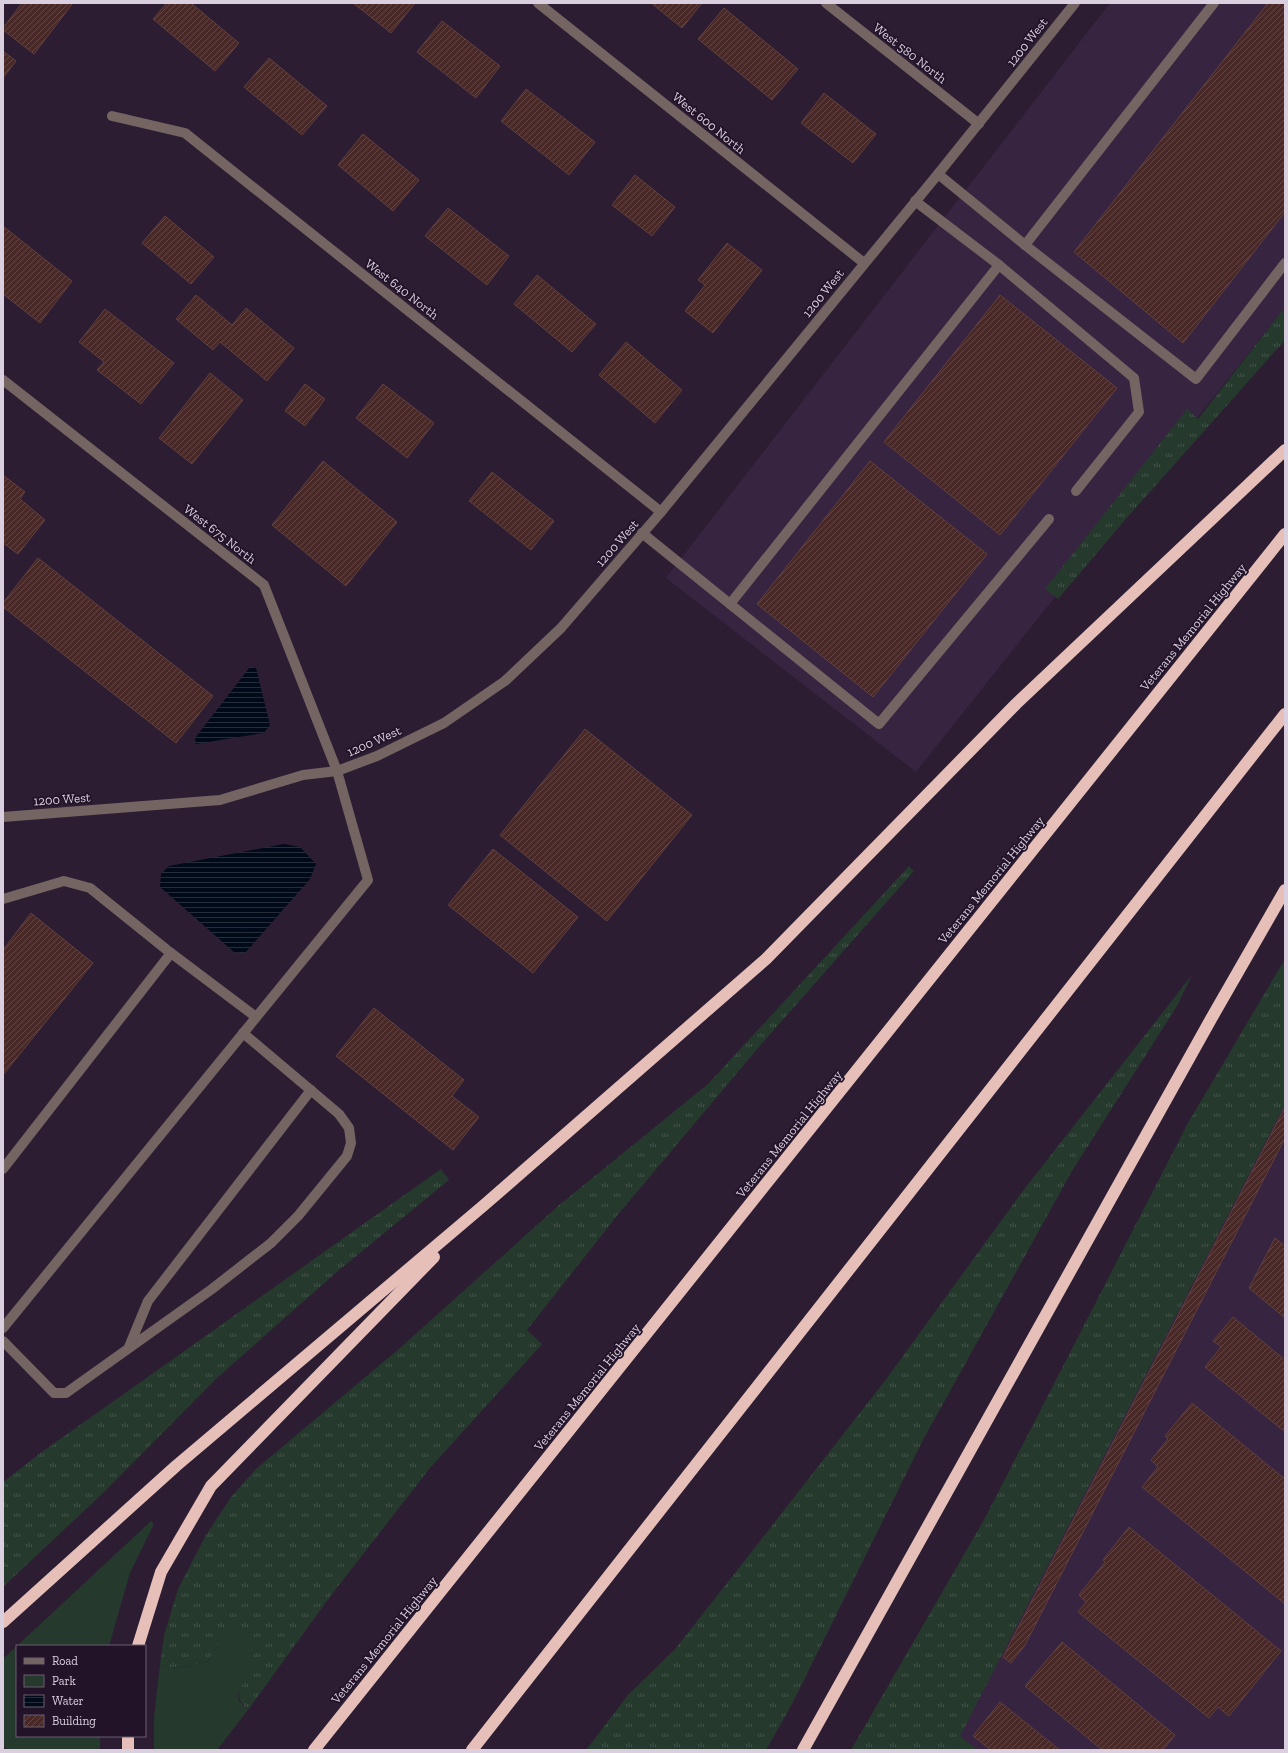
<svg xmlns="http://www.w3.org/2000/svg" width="1288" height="1753" viewBox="0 0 1288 1753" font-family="'Zilla Slab',serif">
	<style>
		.built { fill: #372440 }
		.grass { fill: url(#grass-tufts) }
		.green { fill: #25392d }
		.water { fill: url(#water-rules) }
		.building { fill: url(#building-hatch); stroke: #603f3d }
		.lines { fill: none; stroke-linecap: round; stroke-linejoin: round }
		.minor { stroke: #746462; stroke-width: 10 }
		.highway { stroke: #e6bfb8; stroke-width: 12 }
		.labels { text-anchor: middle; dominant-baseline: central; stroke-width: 3.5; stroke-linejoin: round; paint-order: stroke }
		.street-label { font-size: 13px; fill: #d9cfde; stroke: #221329 }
	</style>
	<defs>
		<pattern id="grass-tufts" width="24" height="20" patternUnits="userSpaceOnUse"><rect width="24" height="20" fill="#25392d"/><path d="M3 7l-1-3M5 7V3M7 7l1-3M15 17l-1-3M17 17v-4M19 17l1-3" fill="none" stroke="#44554b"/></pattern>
		<pattern id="water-rules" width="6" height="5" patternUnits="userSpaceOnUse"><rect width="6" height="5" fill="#000a19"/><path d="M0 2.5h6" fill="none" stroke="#252d3a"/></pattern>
		<pattern id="building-hatch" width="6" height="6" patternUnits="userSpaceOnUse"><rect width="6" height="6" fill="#482927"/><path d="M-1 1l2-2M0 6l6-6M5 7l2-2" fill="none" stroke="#624746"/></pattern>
	</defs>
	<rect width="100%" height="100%" fill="#2c1d33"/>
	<g class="built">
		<polygon points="1110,3 1285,3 1285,307 916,772 666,578"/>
		<polygon points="1285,1068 1285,1750 945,1750"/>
	</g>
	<g class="grass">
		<polygon points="1285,307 1285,340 1125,520 1058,599 1045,589 1187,409 1198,419"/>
		<path d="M909,866l5,5 -156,177 -142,169 -89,113 15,14 -112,124 -101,130 -81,112c-12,-12 -10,-14 -5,-29l-23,-38 -12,18 -18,5 -22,2 -8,-4 4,-28 14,-47 28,-54 25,-38 25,-28 144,-121 158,-142 150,-122z"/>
		<polygon points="1285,959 1285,1104 953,1750 851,1750 985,1518 1188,1123"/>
		<polygon points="1192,975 1177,1006 1072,1171 923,1440 791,1706 766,1750 586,1750 628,1695 676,1648 753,1550 887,1378 1022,1192"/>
		<polygon points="441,1169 449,1180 338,1271 218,1377 101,1495 3,1587 3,1482 39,1454"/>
	</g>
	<g class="green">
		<polygon points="151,1521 154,1524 130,1573 109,1646 17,1646 17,1736 100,1736 100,1750 8,1750 3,1746 3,1659"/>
		<polygon points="233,1631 248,1634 254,1644 254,1658 238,1695 239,1701 248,1710 217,1750 154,1750 154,1717 160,1664 168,1668 190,1666 208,1661 220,1643"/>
		<polygon points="960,1736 978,1750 953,1750"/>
	</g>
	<g class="water">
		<polygon points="250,667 256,668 270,725 264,733 196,744 195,738"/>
		<polygon points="284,844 300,847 316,864 310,879 245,953 234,952 160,887 161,874 169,866"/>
	</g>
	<g class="building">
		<polygon points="22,3 73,3 34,54 3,30 3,28"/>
		<polygon points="167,3 191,3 239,43 215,71 153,19"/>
		<polygon points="353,3 415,3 391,33"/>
		<polygon points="651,3 702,3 682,28"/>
		<polygon points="1268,3 1285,3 1285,212 1183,343 1074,252"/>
		<polygon points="724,8 798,69 772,100 698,39"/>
		<polygon points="442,21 500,66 476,98 417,52"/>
		<polygon points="3,51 16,61 3,78"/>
		<polygon points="269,58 327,106 302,135 244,87"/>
		<polygon points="526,89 595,142 569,175 501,121"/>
		<polygon points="824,93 876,134 853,163 801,123"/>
		<polygon points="363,134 419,180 393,211 338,165"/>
		<polygon points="635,175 675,207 652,236 612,205"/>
		<polygon points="448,208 509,256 487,285 425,236"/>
		<polygon points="165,216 214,257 191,284 142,243"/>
		<polygon points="3,226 72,281 40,323 3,294"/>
		<polygon points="727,243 762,270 713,333 685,311 705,285 698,280"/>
		<polygon points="537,275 596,324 572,352 514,304"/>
		<polygon points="196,295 232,325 246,308 294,348 267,381 220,342 213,350 176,319"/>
		<polygon points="1000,295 1117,388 1000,535 884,442"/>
		<polygon points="105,309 174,363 141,404 97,370 104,362 79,342"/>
		<polygon points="626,342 682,390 655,423 599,375"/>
		<polygon points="210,373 243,400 192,464 159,438"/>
		<polygon points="305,384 325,399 305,426 285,411"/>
		<polygon points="383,384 434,423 407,458 356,418"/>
		<polygon points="323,461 397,522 346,586 272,525"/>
		<polygon points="870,461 987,554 873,697 757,604"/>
		<polygon points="492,472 554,521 531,550 469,501"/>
		<polygon points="3,475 25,492 20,499 45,520 18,554 3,543"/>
		<polygon points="38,558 213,696 176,743 3,607 3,603"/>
		<polygon points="585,729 692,815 607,921 500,835"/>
		<polygon points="493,849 578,917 533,973 448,905"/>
		<polygon points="31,913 93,963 3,1075 3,950"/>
		<polygon points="374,1008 464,1080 452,1096 479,1117 453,1150 336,1056"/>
		<polygon points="1285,1107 1285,1138 1025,1645 1011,1663 1003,1657"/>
		<polygon points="1275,1238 1285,1246 1285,1318 1249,1288"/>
		<polygon points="1233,1317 1285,1360 1285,1432 1205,1367 1221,1347 1213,1341"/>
		<polygon points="1192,1403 1285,1479 1285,1604 1142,1487 1158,1467 1151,1460 1168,1439 1165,1436"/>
		<polygon points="1129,1527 1281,1651 1229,1716 1218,1707 1209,1718 1078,1612 1086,1602 1079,1595 1105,1562 1103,1560"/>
		<polygon points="1062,1642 1175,1735 1163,1750 1102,1750 1025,1686"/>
		<polygon points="1000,1702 1060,1750 991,1750 973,1736"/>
	</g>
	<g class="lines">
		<g class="minor">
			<polyline points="538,3 864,263"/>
			<polyline points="826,3 979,124"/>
			<polyline points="112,116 185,133 661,512"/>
			<polyline points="938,174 1025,245 1196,379 1285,263"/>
			<polyline points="915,201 999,265 1134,378 1139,412 1076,491"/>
			<polyline points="1025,245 1214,3"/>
			<polyline points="3,380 264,585 337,771 368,880 3,1328"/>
			<polyline points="642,533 879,724 1049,519"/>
			<polyline points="730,604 999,265"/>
			<polyline points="3,817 220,800 303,775 337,771 377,756 444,723 505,681 561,628 661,512 938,174 1075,3"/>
			<polyline points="3,899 64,881 90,888 167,950 256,1017"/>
			<polyline points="3,1169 171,953"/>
			<polyline points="3,1341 54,1393 66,1393 212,1289 271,1243 298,1216 347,1156 351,1143 349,1128 339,1114 243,1033"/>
			<polyline points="129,1347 148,1301 311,1090"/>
		</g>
		<g class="highway">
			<polyline points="3,1622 176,1466 483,1206 766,959 1016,704 1285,450"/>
			<polyline points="138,1646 161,1572 211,1486 434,1257"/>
			<polyline points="128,1750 128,1736"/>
			<polyline points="314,1750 1285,534"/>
			<polyline points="472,1750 1285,714"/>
			<polyline points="803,1750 1211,1019 1285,890"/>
		</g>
	</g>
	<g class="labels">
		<g class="street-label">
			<text transform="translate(1027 42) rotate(-52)">1200 West</text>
			<text transform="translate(910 53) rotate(38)">West 580 North</text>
			<text transform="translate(709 123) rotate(39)">West 600 North</text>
			<text transform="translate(402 289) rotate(38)">West 640 North</text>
			<text transform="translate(823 293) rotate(-51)">1200 West</text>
			<text transform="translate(220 534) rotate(38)">West 675 North</text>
			<text transform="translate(617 543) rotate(-49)">1200 West</text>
			<text transform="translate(1193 627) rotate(-51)">Veterans Memorial Highway</text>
			<text transform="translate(374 741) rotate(-24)">1200 West</text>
			<text transform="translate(62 799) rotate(-4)">1200 West</text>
			<text transform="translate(991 880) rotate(-51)">Veterans Memorial Highway</text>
			<text transform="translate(789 1134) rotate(-51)">Veterans Memorial Highway</text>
			<text transform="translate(587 1387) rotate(-51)">Veterans Memorial Highway</text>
			<text transform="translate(384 1640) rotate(-51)">Veterans Memorial Highway</text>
		</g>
	</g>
	<rect width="1288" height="1753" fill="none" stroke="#d9cfde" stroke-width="8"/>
	<rect x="16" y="1645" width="130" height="92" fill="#221329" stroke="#6b5e71"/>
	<rect x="24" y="1658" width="20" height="6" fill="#746462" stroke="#6b5e71"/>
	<text x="52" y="1665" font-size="12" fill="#d9cfde">Road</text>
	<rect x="24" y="1675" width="20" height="12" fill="#25392d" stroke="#6b5e71"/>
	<text x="52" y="1685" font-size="12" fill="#d9cfde">Park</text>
	<rect x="24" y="1695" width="20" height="12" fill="url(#water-rules)" stroke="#6b5e71"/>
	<text x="52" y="1705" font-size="12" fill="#d9cfde">Water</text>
	<rect x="24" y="1715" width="20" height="12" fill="url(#building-hatch)" stroke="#6b5e71"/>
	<text x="52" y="1725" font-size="12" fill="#d9cfde">Building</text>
</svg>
